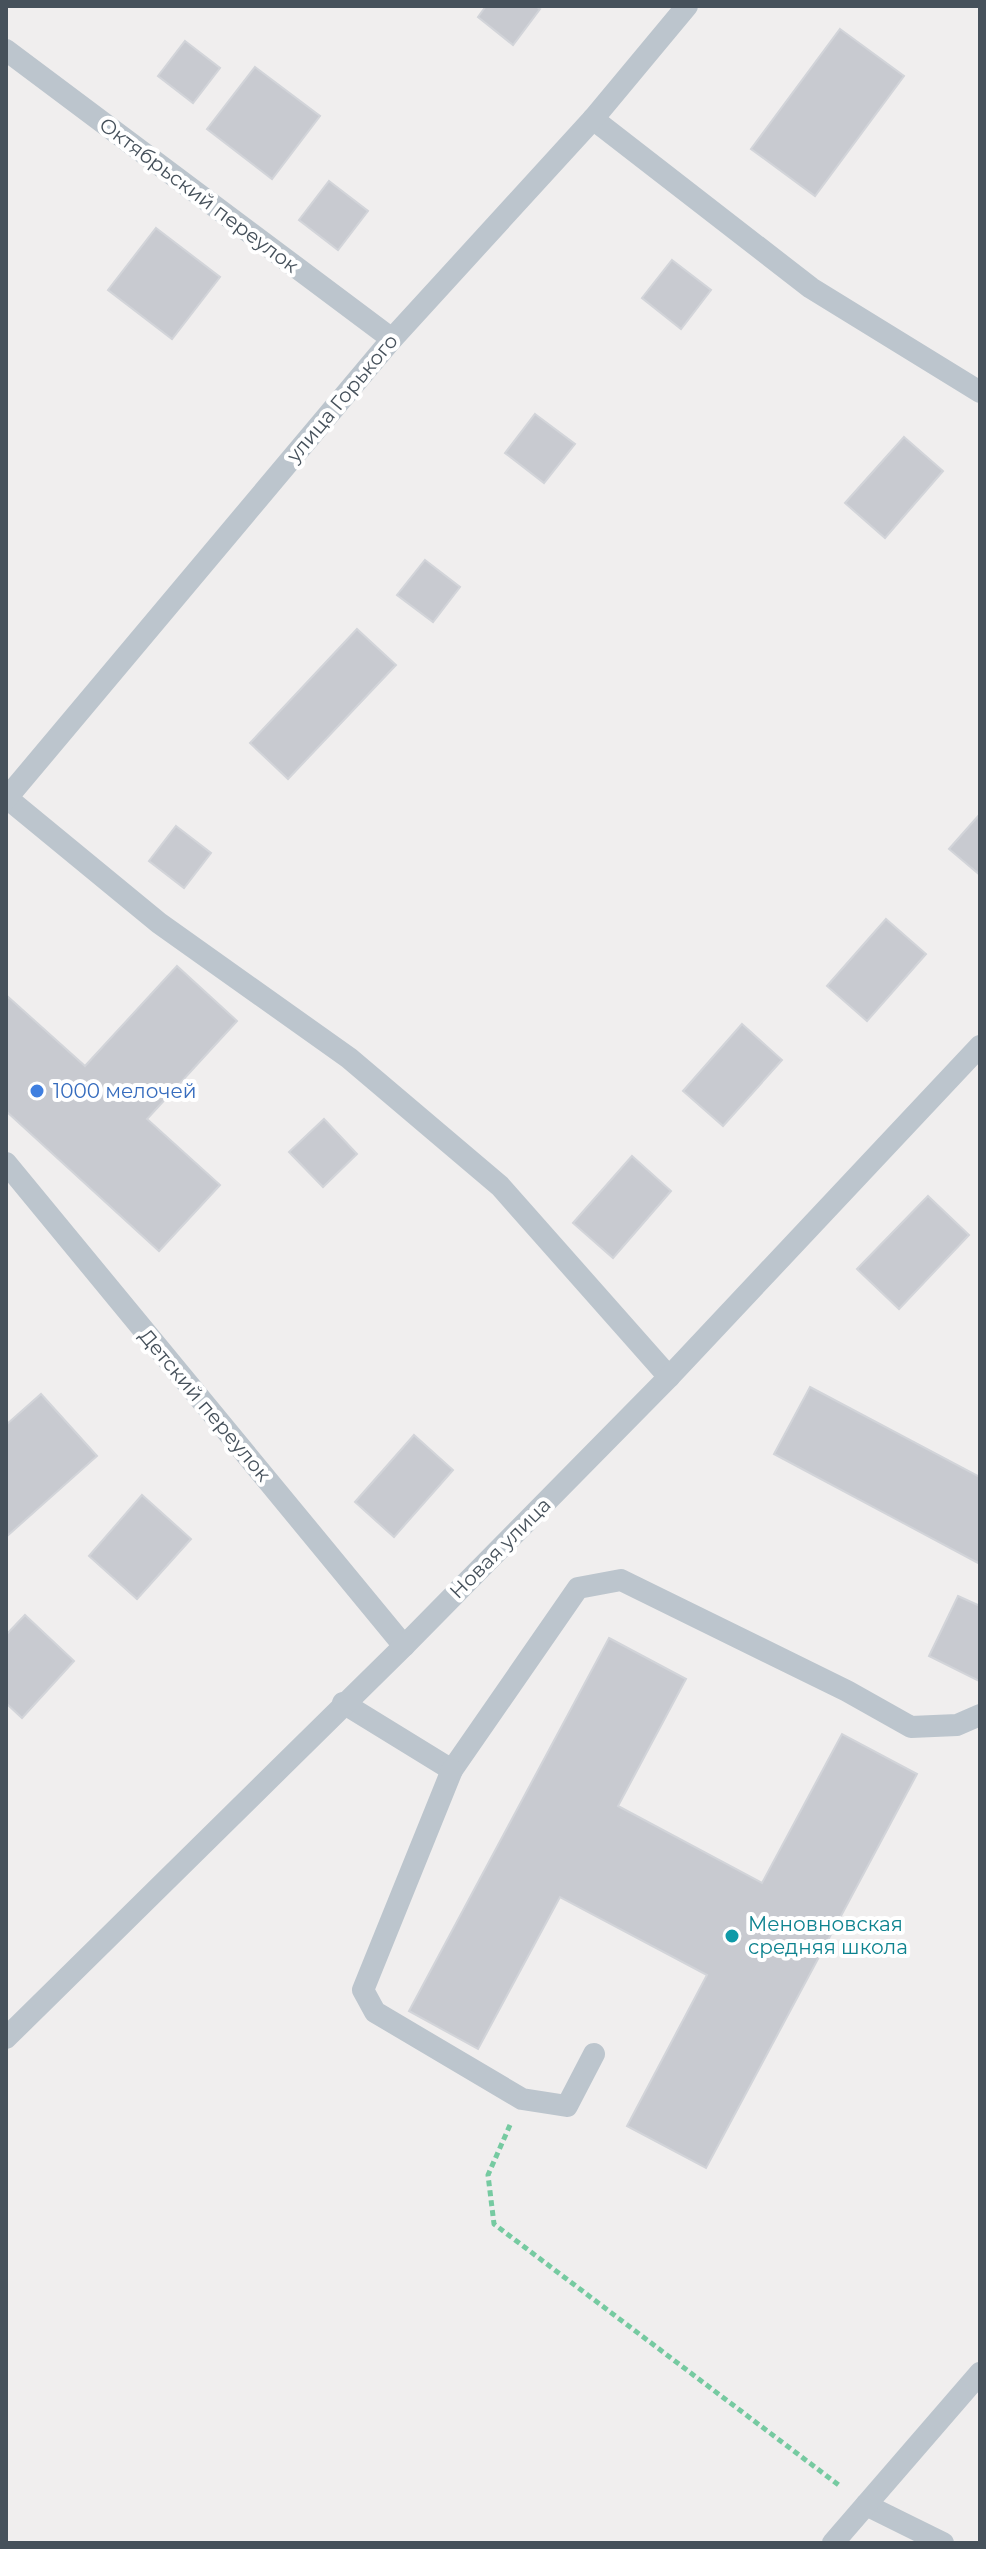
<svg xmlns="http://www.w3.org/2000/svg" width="986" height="2549" viewBox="0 0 986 2549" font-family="Montserrat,sans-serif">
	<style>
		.building { fill: #c8cad0; stroke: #d2d4d9; stroke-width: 2 }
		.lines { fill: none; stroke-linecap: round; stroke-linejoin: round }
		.path { stroke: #76caa1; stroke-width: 5; stroke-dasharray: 6 4; stroke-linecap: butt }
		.lane { stroke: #bcc5cd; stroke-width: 22 }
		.shop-dot { fill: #3f7fe0; stroke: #fff; stroke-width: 3 }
		.culture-dot { fill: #0f9aa8; stroke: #fff; stroke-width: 3 }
		.labels { text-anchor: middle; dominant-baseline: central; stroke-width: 8; stroke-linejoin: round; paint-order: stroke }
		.street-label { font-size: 20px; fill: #46515b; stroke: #fff }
		.shop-label { font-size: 20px; fill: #366cbe; stroke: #fff; text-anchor: start }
		.culture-label { font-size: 20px; fill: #0d838f; stroke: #fff; text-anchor: start }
	</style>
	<rect width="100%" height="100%" fill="#f0eeee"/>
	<g class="building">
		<polygon points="486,6 535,6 540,9 513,45 478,17"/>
		<polygon points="840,29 904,76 815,196 751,149"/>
		<polygon points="185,41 220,68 193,103 158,76"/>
		<polygon points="255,67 320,116 272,179 207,129"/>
		<polygon points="329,181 368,211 338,250 299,220"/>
		<polygon points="156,228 220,277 172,339 108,290"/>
		<polygon points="672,260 711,290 681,329 642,298"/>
		<polygon points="535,414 575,444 544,483 505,453"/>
		<polygon points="904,437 943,471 885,538 845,503"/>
		<polygon points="425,560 460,587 433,622 397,595"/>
		<polygon points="357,629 396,665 288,779 250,743"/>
		<polygon points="980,814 980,875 949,849"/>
		<polygon points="176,826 211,853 184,888 149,861"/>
		<polygon points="886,919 926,954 867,1021 827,986"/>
		<polygon points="177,966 237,1021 147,1119 220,1185 159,1251 6,1111 6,995 85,1066"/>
		<polygon points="742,1024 782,1060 723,1126 683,1091"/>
		<polygon points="324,1119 357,1154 323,1187 289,1152"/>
		<polygon points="632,1156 671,1191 613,1258 573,1223"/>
		<polygon points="928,1196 969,1235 899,1309 857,1269"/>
		<polygon points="810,1387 980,1477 980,1564 774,1454"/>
		<polygon points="41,1394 97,1456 6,1537 6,1425"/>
		<polygon points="414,1435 453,1470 394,1537 355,1502"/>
		<polygon points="142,1495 191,1539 137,1599 89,1556"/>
		<polygon points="958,1596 980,1606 979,1681 929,1656"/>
		<polygon points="25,1615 74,1661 22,1718 6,1703 6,1635"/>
		<polygon points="609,1638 686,1679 618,1806 762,1883 842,1734 917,1774 706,2168 627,2126 707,1975 560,1897 478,2049 409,2011"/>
	</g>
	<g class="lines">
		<polyline class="path" points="510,2125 488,2175 494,2224 840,2486"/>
		<g class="lane">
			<polyline points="6,50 392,339"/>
			<polyline points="593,119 811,288 980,392"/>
			<polyline points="7,798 159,923 349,1058 500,1186 669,1377"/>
			<polyline points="6,799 392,339 593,119 687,6"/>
			<polyline points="6,1163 404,1646"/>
			<polyline points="343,1703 452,1770 578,1588 621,1580 847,1691 911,1727 957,1725 980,1715"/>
			<polyline points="452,1770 363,1990 375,2012 522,2099 567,2106 594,2054"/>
			<polyline points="6,2038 404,1646 669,1377 980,1046"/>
			<polyline points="866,2505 943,2543"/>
			<polyline points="833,2543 980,2373"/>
		</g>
	</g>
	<circle class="shop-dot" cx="37" cy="1091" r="8"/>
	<circle class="culture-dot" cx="732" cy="1936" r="8"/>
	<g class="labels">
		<g class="street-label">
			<text transform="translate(199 195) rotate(37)">Октябрьский переулок</text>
			<text transform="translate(342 398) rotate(-50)">улица Горького</text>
			<text transform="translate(205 1405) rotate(50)">Детский переулок</text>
			<text transform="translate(500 1548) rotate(-45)">Новая улица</text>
		</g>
		<g class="shop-label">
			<text x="53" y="1091">1000 мелочей</text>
		</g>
		<g class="culture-label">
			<text x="748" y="1924">Меновновская<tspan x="748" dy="23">средняя школа</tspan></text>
		</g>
	</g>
	<rect width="986" height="2549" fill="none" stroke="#46515b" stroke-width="16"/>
</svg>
